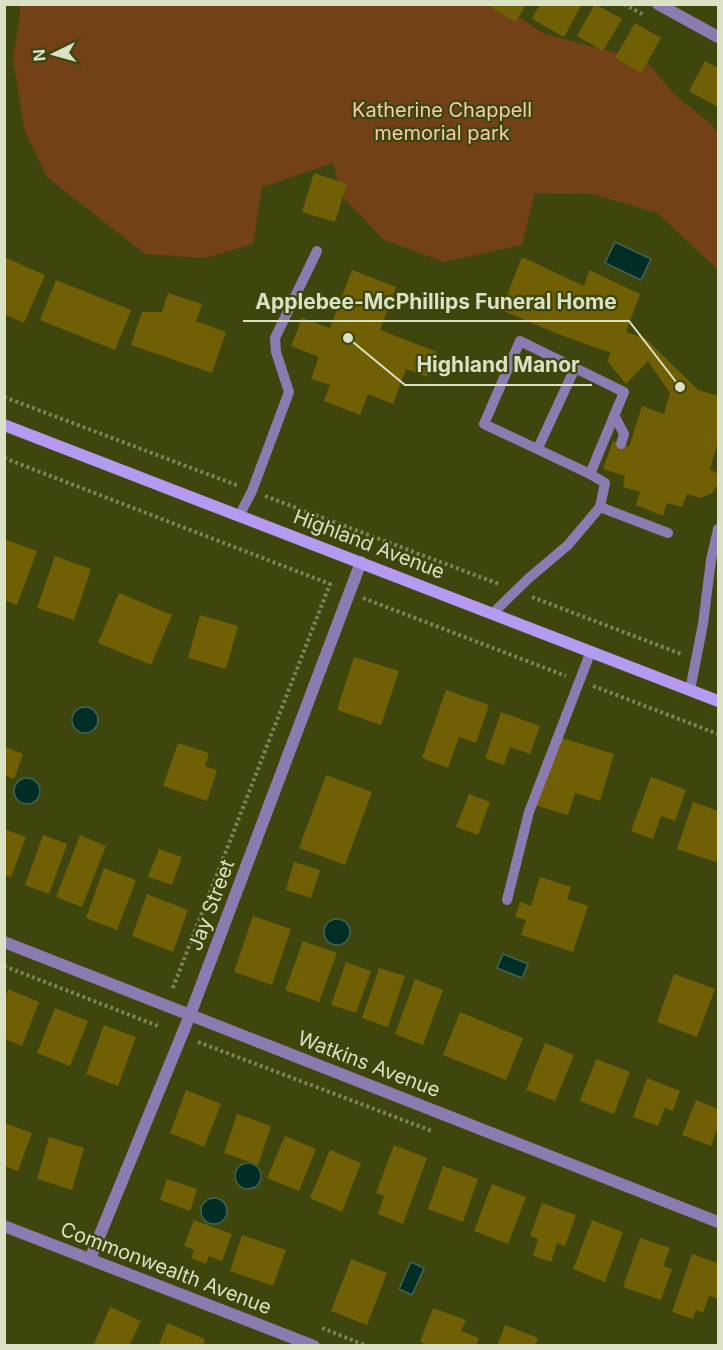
<svg xmlns="http://www.w3.org/2000/svg" width="723" height="1350" viewBox="0 0 723 1350" font-family="Inter,sans-serif">
	<style>
		.green { fill: #724117 }
		.water { fill: #002e26; stroke: #426455; stroke-width: 1.5 }
		.building { fill: #705f04 }
		.lines { fill: none; stroke-linecap: round; stroke-linejoin: round }
		.path { stroke: #7c8456; stroke-width: 4; stroke-dasharray: 3 3; stroke-linecap: butt }
		.lane { stroke: #8b7bb1; stroke-width: 10 }
		.street { stroke: #8b7bb1; stroke-width: 12 }
		.secondary { stroke: #b49af0; stroke-width: 12 }
		.labels { text-anchor: middle; dominant-baseline: central; stroke-width: 4.5; stroke-linejoin: round; paint-order: stroke }
		.park-label { font-size: 20px; fill: #f5cbae; stroke: #3e460d }
		.street-label { font-size: 20px; fill: #dbe1c4; stroke: #3e460d }
		.leader { fill: none; stroke: #dbe1c4; stroke-width: 2 }
		.callout-dot { fill: #dbe1c4; stroke: #3e460d; stroke-width: 2 }
		.callout-label { font-size: 21px; text-anchor: middle; font-weight: bold; fill: #dbe1c4; stroke: #3e460d; stroke-width: 4.5; stroke-linejoin: round; paint-order: stroke }
	</style>
	<rect width="100%" height="100%" fill="#3e460d"/>
	<polygon class="green" points="20,5 500,5 545,34 646,61 674,94 713,126 718,134 718,270 657,213 593,194 535,193 522,245 444,262 384,240 341,195 333,163 262,187 253,244 205,258 145,254 47,177 24,129 13,58 20,16"/>
	<g class="water">
		<polygon points="615,242 651,259 641,280 605,263"/>
		<circle cx="85" cy="720" r="13"/>
		<circle cx="27" cy="791" r="13"/>
		<circle cx="337" cy="932" r="13"/>
		<polygon points="503,954 528,964 522,978 497,968"/>
		<circle cx="248" cy="1176" r="13"/>
		<circle cx="214" cy="1211" r="13"/>
		<polygon points="411,1262 424,1268 412,1295 399,1289"/>
	</g>
	<g class="building">
		<polygon points="493,4 526,4 516,22 491,8"/>
		<polygon points="540,4 582,4 564,37 532,19"/>
		<polygon points="595,4 622,19 603,51 577,36"/>
		<polygon points="635,23 661,38 641,73 615,58"/>
		<polygon points="705,61 718,68 718,107 689,91"/>
		<polygon points="314,173 347,184 335,222 302,212"/>
		<polygon points="4,257 45,275 24,323 4,314"/>
		<polygon points="522,257 584,286 589,270 640,294 626,332 645,338 698,390 718,396 718,442 710,469 718,474 718,485 712,493 701,498 687,494 682,507 667,503 663,516 636,505 640,492 623,487 625,476 603,469 613,441 629,447 642,406 664,414 670,393 648,361 626,384 607,361 611,353 558,334 501,310"/>
		<polygon points="352,270 396,287 380,330 437,352 427,377 406,369 393,404 368,394 360,415 324,401 330,385 311,379 319,357 291,346 302,318 330,328"/>
		<polygon points="56,280 131,310 115,350 40,320"/>
		<polygon points="168,293 202,304 196,321 226,332 212,373 131,345 142,312 162,312"/>
		<polygon points="4,539 37,551 17,605 4,600"/>
		<polygon points="55,556 91,569 74,620 37,608"/>
		<polygon points="119,593 172,615 151,665 98,643"/>
		<polygon points="200,615 238,626 226,669 188,658"/>
		<polygon points="354,657 399,671 381,725 337,710"/>
		<polygon points="446,690 489,705 476,743 459,737 448,768 422,758"/>
		<polygon points="501,712 540,726 530,754 510,747 504,765 485,758"/>
		<polygon points="555,736 614,754 600,801 575,793 568,815 534,805"/>
		<polygon points="178,743 209,753 205,766 217,770 207,801 163,786"/>
		<polygon points="6,747 23,754 14,779 4,775"/>
		<polygon points="326,775 372,792 345,865 299,848"/>
		<polygon points="651,777 686,790 675,821 661,816 653,839 631,831"/>
		<polygon points="469,794 490,802 478,835 456,827"/>
		<polygon points="693,802 718,811 718,855 716,862 677,849"/>
		<polygon points="4,829 26,837 11,877 4,875"/>
		<polygon points="43,835 67,844 49,894 25,885"/>
		<polygon points="80,835 106,846 82,907 56,897"/>
		<polygon points="159,849 182,857 172,885 148,877"/>
		<polygon points="294,862 320,870 311,898 286,890"/>
		<polygon points="104,868 136,880 117,930 86,918"/>
		<polygon points="540,877 571,887 567,899 588,906 573,952 521,935 526,920 515,917 520,902 531,906"/>
		<polygon points="147,894 188,910 173,952 132,936"/>
		<polygon points="253,916 291,929 272,985 234,972"/>
		<polygon points="303,941 337,953 319,1002 285,990"/>
		<polygon points="346,962 371,971 356,1013 331,1005"/>
		<polygon points="379,968 405,976 388,1027 362,1018"/>
		<polygon points="674,974 715,989 697,1037 657,1022"/>
		<polygon points="415,979 443,990 423,1045 395,1034"/>
		<polygon points="8,989 39,1002 22,1046 5,1039 5,998"/>
		<polygon points="55,1008 88,1021 70,1066 37,1053"/>
		<polygon points="460,1012 523,1038 506,1080 443,1055"/>
		<polygon points="104,1025 136,1037 118,1086 86,1074"/>
		<polygon points="545,1043 574,1055 555,1101 526,1090"/>
		<polygon points="596,1059 630,1072 614,1114 580,1101"/>
		<polygon points="647,1078 680,1091 673,1111 665,1108 658,1126 633,1117"/>
		<polygon points="186,1090 221,1104 204,1147 170,1133"/>
		<polygon points="696,1100 718,1109 718,1126 711,1146 682,1135"/>
		<polygon points="237,1114 271,1126 258,1165 224,1153"/>
		<polygon points="5,1123 32,1133 18,1171 5,1166"/>
		<polygon points="285,1136 316,1149 299,1191 267,1178"/>
		<polygon points="49,1137 84,1148 72,1190 37,1179"/>
		<polygon points="394,1145 427,1158 403,1224 378,1214 384,1196 376,1193"/>
		<polygon points="330,1150 361,1163 342,1212 310,1198"/>
		<polygon points="443,1166 478,1179 463,1222 428,1209"/>
		<polygon points="167,1179 197,1189 190,1211 160,1200"/>
		<polygon points="492,1184 526,1197 508,1244 474,1231"/>
		<polygon points="542,1203 576,1215 565,1246 557,1243 551,1262 533,1256 538,1239 530,1236"/>
		<polygon points="194,1220 232,1234 222,1261 209,1256 206,1264 191,1258 194,1250 184,1246"/>
		<polygon points="592,1220 623,1232 605,1282 573,1269"/>
		<polygon points="242,1235 286,1250 273,1286 230,1271"/>
		<polygon points="640,1238 670,1248 663,1266 672,1269 661,1300 623,1287"/>
		<polygon points="692,1254 718,1263 718,1299 709,1296 703,1313 696,1310 693,1319 672,1312"/>
		<polygon points="351,1259 387,1273 367,1325 331,1311"/>
		<polygon points="110,1307 141,1321 129,1346 93,1346"/>
		<polygon points="433,1308 466,1320 461,1331 479,1338 476,1346 429,1346 420,1342"/>
		<polygon points="168,1323 205,1339 203,1346 158,1346"/>
		<polygon points="505,1325 538,1338 535,1346 497,1346"/>
	</g>
	<g class="lines">
		<g class="path">
			<polyline points="624,4 644,15"/>
			<polyline points="4,397 239,486"/>
			<polyline points="4,458 330,584 172,990"/>
			<polyline points="265,496 499,584"/>
			<polyline points="532,597 681,654"/>
			<polyline points="363,598 566,676"/>
			<polyline points="593,686 718,734"/>
			<polyline points="4,966 158,1026"/>
			<polyline points="198,1042 432,1131"/>
			<polyline points="322,1328 367,1346"/>
		</g>
		<g class="lane">
			<polyline points="614,415 624,434 621,444"/>
			<polyline points="538,448 575,368"/>
			<polyline points="600,507 668,533"/>
			<polyline points="239,516 252,491 289,392 276,352 275,338 317,251"/>
			<polyline points="494,612 529,578 568,545 600,507 605,483 590,474 484,424 520,341 624,392 590,474"/>
			<polyline points="690,690 703,624 711,560 718,529"/>
			<polyline points="507,900 529,812 591,651"/>
		</g>
		<g class="street">
			<polyline points="658,4 718,37"/>
			<polyline points="4,942 718,1222"/>
			<polyline points="4,1226 314,1346"/>
			<polyline points="90,1259 190,1015 361,562"/>
		</g>
		<path class="secondary" d="M4,425c239,92 477,183 714,276"/>
	</g>
	<g class="labels">
		<g class="park-label">
			<text x="442" y="110">Katherine Chappell<tspan x="442" dy="23">memorial park</tspan></text>
		</g>
		<g class="street-label">
			<text transform="translate(369 544) rotate(21)">Highland Avenue</text>
			<text transform="translate(211 905) rotate(-69)">Jay Street</text>
			<text transform="translate(369 1064) rotate(21)">Watkins Avenue</text>
			<text transform="translate(166 1268) rotate(21)">Commonwealth Avenue</text>
		</g>
	</g>
	<path class="leader" d="M680 387L629 321H243M348 338L405 385H592"/>
	<g class="callout-dot">
		<circle cx="680" cy="387" r="6"/>
		<circle cx="348" cy="338" r="6"/>
	</g>
	<g class="callout-label">
		<text x="436" y="309">Applebee-McPhillips Funeral Home</text>
		<text x="498" y="372">Highland Manor</text>
	</g>
	<rect width="723" height="1350" fill="none" stroke="#dbe1c4" stroke-width="12"/>
	<g transform="translate(54 54) rotate(265)" stroke="#3e460d" stroke-width="4.5" paint-order="stroke">
	<path d="M0-4.5L10 22L0 15L-10 22Z" fill="#dbe1c4"/>
	<text y="-9" font-size="16" font-weight="bold" text-anchor="middle" fill="#dbe1c4">N</text>
	</g>
</svg>
